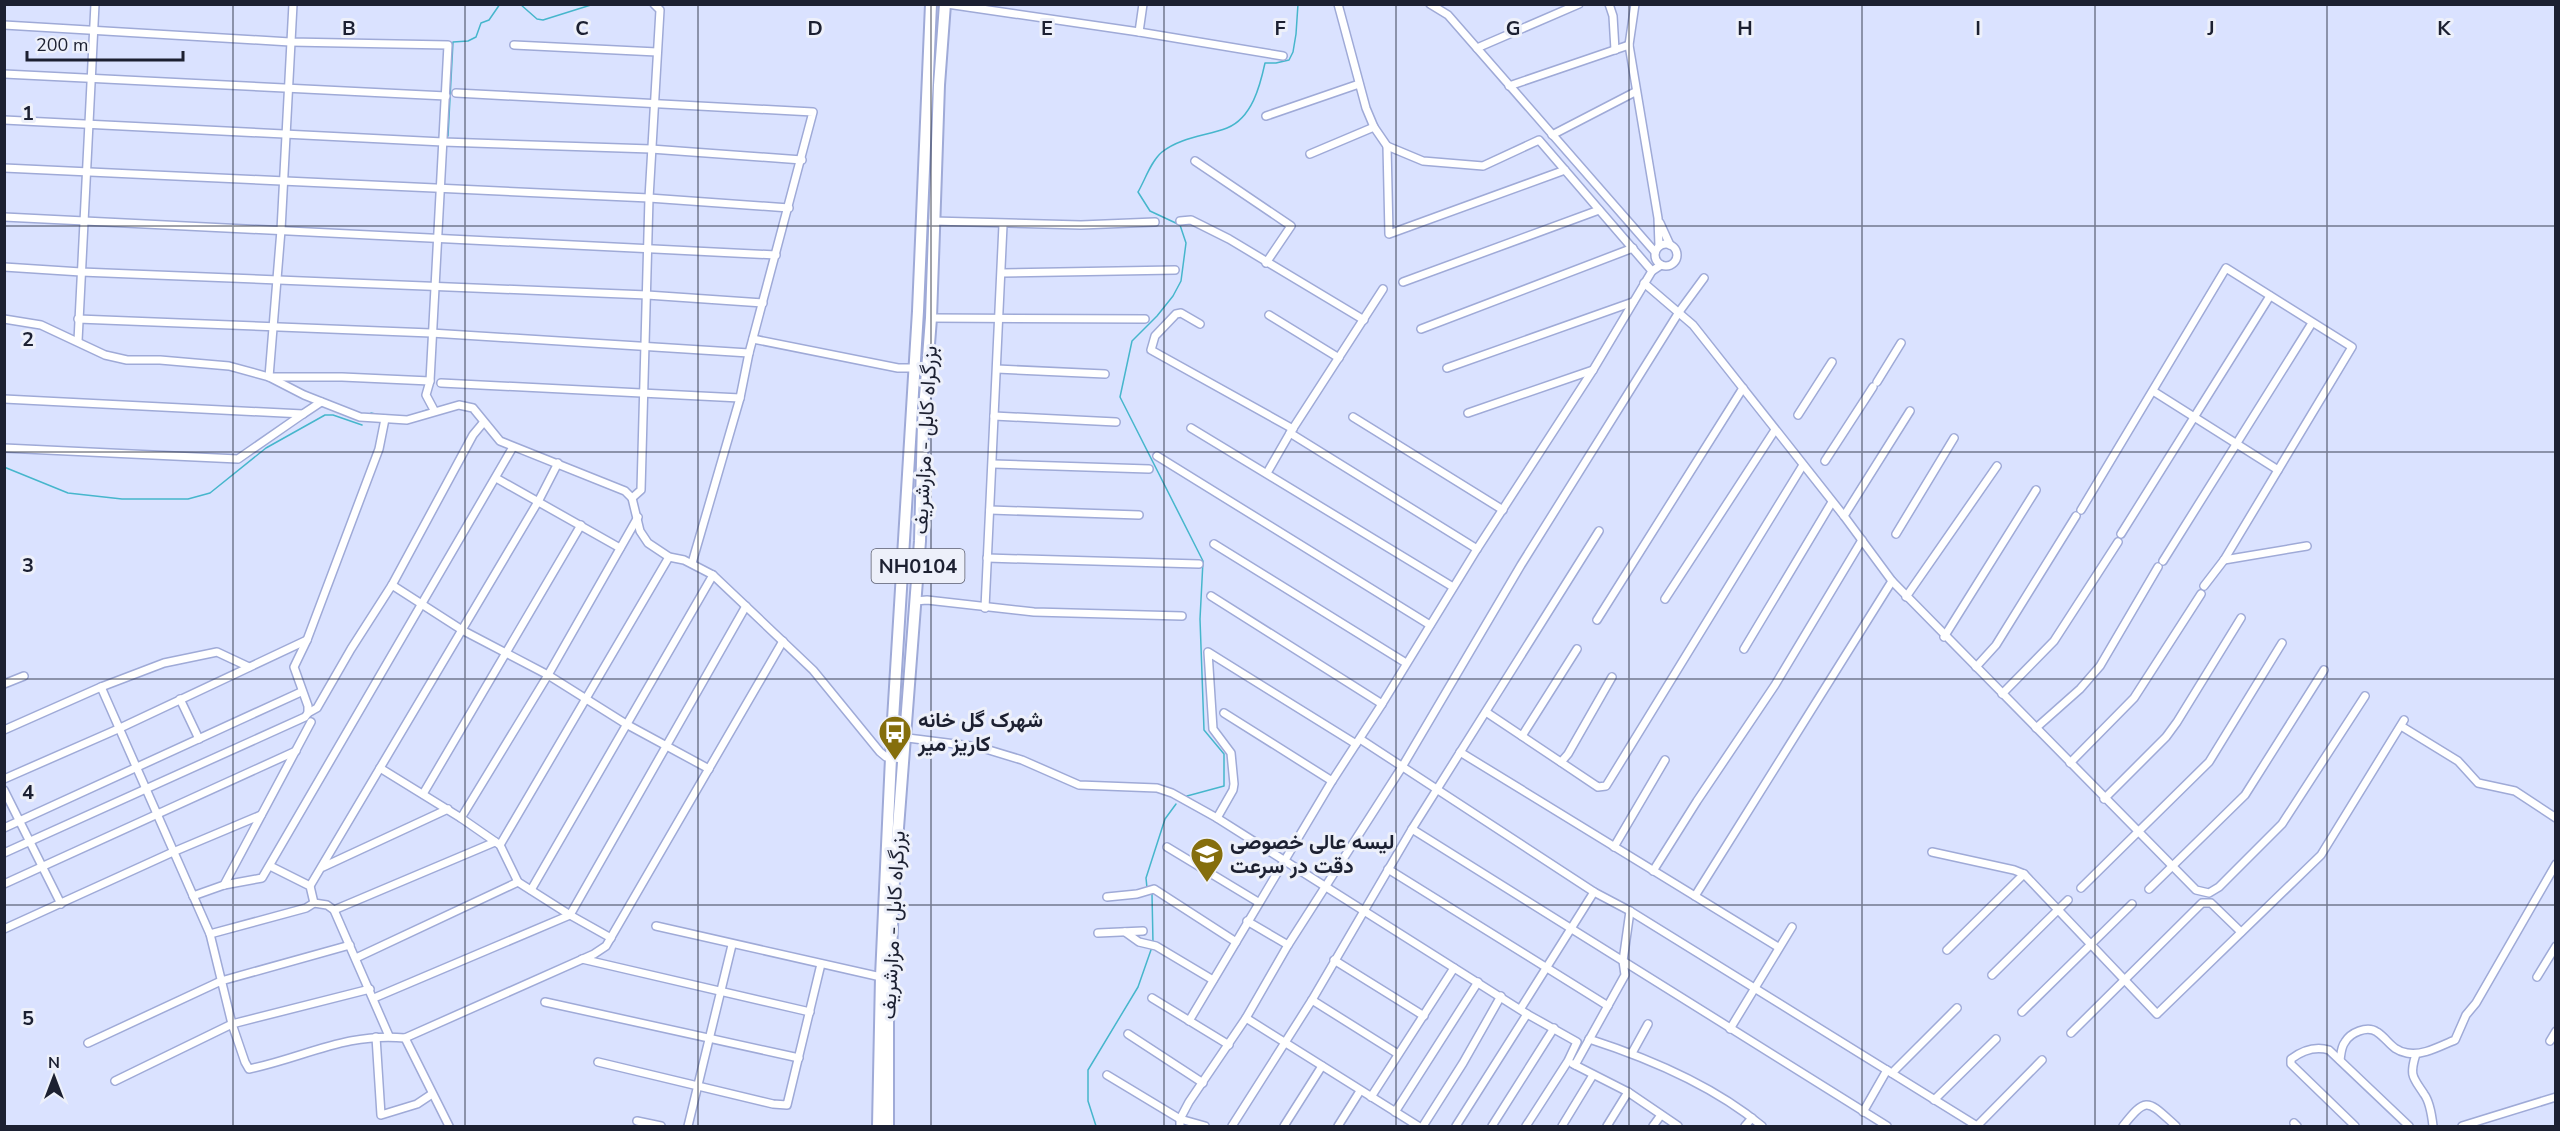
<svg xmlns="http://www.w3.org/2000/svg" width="2560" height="1131" viewBox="0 0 2560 1131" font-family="'Nunito Sans',Vazirmatn,sans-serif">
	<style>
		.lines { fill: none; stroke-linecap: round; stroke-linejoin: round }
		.stream { stroke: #46b6cc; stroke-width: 1.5 }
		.minor-casing { stroke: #9faad7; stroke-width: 10 }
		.highway-casing { stroke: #9faad7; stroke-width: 14 }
		.minor { stroke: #fff; stroke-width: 7 }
		.highway { stroke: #fff; stroke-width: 10 }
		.grid { fill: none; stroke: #1c2031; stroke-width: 1.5; stroke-opacity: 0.55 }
		.labels { text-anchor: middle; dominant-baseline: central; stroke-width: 6; stroke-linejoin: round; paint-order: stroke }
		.shield { fill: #edf0fa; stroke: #5b5e6d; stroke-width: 1.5 }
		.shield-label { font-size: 20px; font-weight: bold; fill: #1c2031 }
		.street-label { font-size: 21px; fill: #1c2031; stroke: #edf0fa }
		.poi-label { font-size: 21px; font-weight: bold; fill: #1c2031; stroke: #edf0fa; text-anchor: start }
		.grid-label { font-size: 20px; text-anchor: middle; font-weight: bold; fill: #1c2031; stroke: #edf0fa; stroke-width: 6; stroke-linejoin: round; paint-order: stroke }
	</style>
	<rect width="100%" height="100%" fill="#dae2ff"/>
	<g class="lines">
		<g class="stream">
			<polyline points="520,4 537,19 543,20 594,4"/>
			<polyline points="448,136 453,42 468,41 476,37 481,23 489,20 500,4"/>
			<polyline points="371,413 379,415"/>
			<polyline points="419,413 427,410"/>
			<polyline points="4,467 68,493 122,499 188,499 210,493 266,448 325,415 333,415 362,425"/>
			<path d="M1187,796l37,-10v-32l-20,-24 -4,-111 3,-58 -83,-164 12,-56 25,-25 16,-20 8,-15 5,-38 -6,-18 -30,-14 -12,-19c7,-12 13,-31 24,-40 19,-15 44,-16 65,-24 25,-10 33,-42 38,-65h11l13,-3 4,-8 3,-18 2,-30"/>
			<polyline points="1147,888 1146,878 1165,819 1176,804"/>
			<polyline points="1152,894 1153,943"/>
			<polyline points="1096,1126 1088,1101 1088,1070 1138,987 1152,947"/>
		</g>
		<defs>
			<g id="minor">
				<polyline points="293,4 281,230 269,377 342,377 430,381"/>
				<polyline points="947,4 1139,32 1283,56"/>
				<polyline points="1338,4 1366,108 1374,127 1387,146 1423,161 1483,166 1539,140 1652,271"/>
				<polyline points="1430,4 1448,15 1655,252"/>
				<polyline points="1609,4 1613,16 1615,50"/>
				<polyline points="1635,4 1629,45 1658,218 1659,246"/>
				<polyline points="4,25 290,42 448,45 430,381 426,395 434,410"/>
				<polyline points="1139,32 1143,4"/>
				<polyline points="514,45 657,52"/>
				<polyline points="1477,48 1579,4"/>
				<polyline points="4,74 446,96"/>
				<polyline points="1509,86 1629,45"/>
				<polyline points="456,93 813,112 749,353 740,398 692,563"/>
				<polyline points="1266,116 1359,84"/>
				<polyline points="4,120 443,142 651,149 802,160"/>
				<polyline points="1552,135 1635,92"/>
				<polyline points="1387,146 1389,234 1565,170"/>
				<polyline points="1310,154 1374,127"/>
				<polyline points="1195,161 1291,226 1266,263"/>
				<polyline points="4,168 649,198 789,208"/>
				<polyline points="4,217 776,255"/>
				<polyline points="933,221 1081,225 1155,222"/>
				<polyline points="1180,221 1191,220 1229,239 1364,320"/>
				<polyline points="1660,223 1670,245"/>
				<circle cx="1666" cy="255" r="11"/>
				<polyline points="4,267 81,272 647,295 763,303"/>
				<polyline points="1002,273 1175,270"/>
				<polyline points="1403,282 1599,210"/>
				<polyline points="1644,283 1693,325 1844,516 1892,581 2196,890 2209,893 2219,887 2282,824 2365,696"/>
				<polyline points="1269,315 1339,358"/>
				<polyline points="931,318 1145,319"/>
				<polyline points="4,319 41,325 105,355 127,360 160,360 229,366 269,377 304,395 360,417 407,420 459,405 473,408 500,441 625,491 632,498 640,531 648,543 669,557 684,560 713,575 813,670 880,752 886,757 903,759"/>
				<polyline points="78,319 431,333 749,353"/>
				<polyline points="1200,324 1181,313 1176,314 1155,336 1151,350 1293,429"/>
				<polyline points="1421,329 1633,248"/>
				<polyline points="753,339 898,368 913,368"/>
				<polyline points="78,341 95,4"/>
				<polyline points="1447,368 1633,302"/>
				<polyline points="997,369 1105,374"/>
				<polyline points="1877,382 1901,343"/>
				<polyline points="441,383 740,398"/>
				<polyline points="2153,391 2278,470"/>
				<polyline points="4,399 303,414 321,402"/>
				<polyline points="1468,413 1593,370"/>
				<polyline points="1798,415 1832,362"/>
				<polyline points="994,416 1116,422"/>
				<polyline points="1353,417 1503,510"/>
				<polyline points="1191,428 1453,587"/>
				<polyline points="1290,433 1477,549"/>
				<polyline points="4,448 238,459 303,414"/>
				<polyline points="1157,456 1430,625"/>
				<polyline points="1825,461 1873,387"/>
				<polyline points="993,464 1149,469"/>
				<polyline points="1267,473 1290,433 1383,289"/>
				<polyline points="496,478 620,548"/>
				<polyline points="632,498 641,490 649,198 660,10 654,4"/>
				<polyline points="990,510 1139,515"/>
				<polyline points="2081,510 2226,268 2352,347 2224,560 2204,586"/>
				<polyline points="1844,516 1910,411"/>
				<polyline points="1896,534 1954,438"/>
				<polyline points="2121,534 2270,296"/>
				<polyline points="1214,544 1406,663"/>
				<polyline points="987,558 1199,564"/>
				<polyline points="2224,560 2307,546"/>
				<polyline points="2163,561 2312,323"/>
				<polyline points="392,585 462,630 548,675 626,724 709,769"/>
				<polyline points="1211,596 1382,704"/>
				<polyline points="1906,597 1997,466"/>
				<polyline points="1665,599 1775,430"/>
				<polyline points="915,601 927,600 1034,612 1182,616"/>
				<polyline points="985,608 1003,225"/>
				<polyline points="1597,620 1743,388"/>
				<polyline points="1944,637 2036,490"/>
				<polyline points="1744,649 1832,502"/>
				<polyline points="1976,667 1996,645 2076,516"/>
				<polyline points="4,684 24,676"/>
				<path d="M101,687l109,247 22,90 13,38 4,7c54,-11 98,-37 156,-31l189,-84 12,-8 177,-305"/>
				<polyline points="2002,694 2054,641 2118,542"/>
				<polyline points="180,699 199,739"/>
				<polyline points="1486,712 1598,787 1606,786 1803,465"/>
				<polyline points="308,713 317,708 351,649 392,585 473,435 483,423"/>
				<polyline points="1224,713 1332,781"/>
				<polyline points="2401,726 2458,761 2478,783 2515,791 2556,818"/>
				<polyline points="2036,728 2080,689 2100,666 2158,567"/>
				<polyline points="4,730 101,687 164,663 217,652 249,667"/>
				<polyline points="892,736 979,747 1022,760 1079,785 1157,788 1172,793 1217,818 1527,1014 1577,1042 1568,1061 1526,1126"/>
				<polyline points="1522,736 1577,649"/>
				<polyline points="1360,739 1594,892 1630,911 1977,1126"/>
				<polyline points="1460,752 1778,947"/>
				<polyline points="1561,762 1568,754 1612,677"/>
				<polyline points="2070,763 2134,698 2201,594"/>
				<polyline points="380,768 461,818 500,845 518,882 570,915 611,938"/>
				<polyline points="4,779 118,729 307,640"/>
				<polyline points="4,790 61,904"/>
				<polyline points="423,794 581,525"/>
				<polyline points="2104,799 2166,737 2177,722 2241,618"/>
				<polyline points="461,818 548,675 638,517"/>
				<polyline points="1217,818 1233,790 1234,784 1231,753 1213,729 1208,652 1356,744"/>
				<polyline points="4,828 301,692"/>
				<polyline points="1412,829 1887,1126"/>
				<polyline points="500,845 669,557"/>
				<polyline points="1167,847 1258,902"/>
				<polyline points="1614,847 1665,760"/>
				<polyline points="1932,852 2014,870 2024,874 2157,1014 2321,855 2404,720"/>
				<polyline points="4,853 305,717 308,713 308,706 294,667 307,640 379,449 385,419"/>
				<polyline points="270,866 310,886 314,903"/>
				<polyline points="323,867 448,809"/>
				<polyline points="1388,869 1608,1006"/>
				<polyline points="1653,871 1697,801 1775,685 1862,540"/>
				<polyline points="4,884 296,751"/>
				<polyline points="224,885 311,722"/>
				<polyline points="310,886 539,500 558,463"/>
				<polyline points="2081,888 2209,762 2282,643"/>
				<polyline points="2149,889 2245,795 2324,670"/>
				<polyline points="531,890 713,575"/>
				<polyline points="193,896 224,885 262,878 513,447"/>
				<polyline points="1695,896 1892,581"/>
				<polyline points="1107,897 1137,894 1154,889 1236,942"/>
				<polyline points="334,910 495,842"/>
				<polyline points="1247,921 1288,945"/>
				<polyline points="656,926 881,977"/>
				<polyline points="4,929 173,852 261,815"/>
				<polyline points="1125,932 1139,942 1156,946 1213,980"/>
				<polyline points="1098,933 1143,931"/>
				<polyline points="210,934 306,908 314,903 327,905 334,910 389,1036"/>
				<polyline points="1947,950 2024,874"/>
				<polyline points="356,958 518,882"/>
				<polyline points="582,959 810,1012"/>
				<polyline points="1334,960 1424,1016"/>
				<polyline points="1992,975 2068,900"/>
				<polyline points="2537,977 2556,946"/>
				<polyline points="374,998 570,915 746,606"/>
				<polyline points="1152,998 1229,1045"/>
				<polyline points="1312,1000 1398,1054"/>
				<polyline points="545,1002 799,1058"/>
				<polyline points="1521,1008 1594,892"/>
				<polyline points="2022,1012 2132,904"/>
				<polyline points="1246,1018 1418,1126"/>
				<polyline points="1189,1021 1332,781 1382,704 1477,549 1593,370 1652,271 1661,265"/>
				<polyline points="1730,1029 1792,927"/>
				<polyline points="2071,1033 2202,903 2211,903 2241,932"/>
				<polyline points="1128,1034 1203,1083"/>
				<polyline points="376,1037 381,1115 417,1104 432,1094"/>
				<polyline points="405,1038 449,1126"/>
				<path d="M1589,1039c59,19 126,48 173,87"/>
				<polyline points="2550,1041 2556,1031"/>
				<polyline points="88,1043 221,981 350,945"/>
				<polyline points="1632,1053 1648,1024"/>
				<path d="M2416,1054c-7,22 -3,23 8,40 6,8 8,23 9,32"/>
				<path d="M2340,1060c1,-6 1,-13 5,-18 5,-9 22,-17 32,-10 12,8 14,18 30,21 16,3 33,-7 48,-13l11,-25 10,-12 80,-139"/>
				<polyline points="598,1062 773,1104 787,1105 821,964"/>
				<polyline points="1573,1064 1628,1092 1678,1126"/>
				<polyline points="1575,1065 1625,975 1623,961 1630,911"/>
				<polyline points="1892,1073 1957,1008"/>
				<polyline points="1107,1075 1180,1119 1205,1126"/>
				<polyline points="115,1081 232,1024 370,989"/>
				<polyline points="1371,1097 1454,968"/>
				<polyline points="1934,1100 1996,1039"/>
				<polyline points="1395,1112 1478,982"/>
				<polyline points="1863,1112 1887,1070"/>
				<polyline points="637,1121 661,1126"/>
				<polyline points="2294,1123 2297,1126"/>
				<polyline points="688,1126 732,945"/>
				<polyline points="1180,1126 1180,1119 1189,1102 1246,1018 1288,945 1402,767 1521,565 1679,312 1704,278"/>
				<polyline points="1232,1126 1312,1000 1412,829 1599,531"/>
				<polyline points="1284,1126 1322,1066"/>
				<polyline points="1338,1126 1360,1091"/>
				<polyline points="1423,1126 1463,1063 1501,996"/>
				<polyline points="1456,1126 1527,1014"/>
				<polyline points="1492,1126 1554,1028"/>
				<polyline points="1562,1126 1593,1075"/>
				<polyline points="1607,1126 1628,1092"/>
				<polyline points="1653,1126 1661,1115"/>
				<polyline points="1745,1126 1752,1118"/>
				<polyline points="1977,1126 2042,1060"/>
				<path d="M2123,1126c24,-31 25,-25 53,0"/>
				<path d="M2355,1126l-64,-62v-5c12,-9 24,-13 38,-9l80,76"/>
				<polyline points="2462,1126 2556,1097"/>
			</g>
			<g id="highway">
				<polyline points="878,1126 881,977 892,736 918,311 931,4"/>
				<polyline points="888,1126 888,1023 894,880 920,541 923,423 931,318 939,85 945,4"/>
			</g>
		</defs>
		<use href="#minor" class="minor-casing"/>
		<use href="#highway" class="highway-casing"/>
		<use href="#minor" class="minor"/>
		<use href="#highway" class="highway"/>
	</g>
	<path class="grid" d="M233,4v1122M465,4v1122M698,4v1122M931,4v1122M1164,4v1122M1396,4v1122M1629,4v1122M1862,4v1122M2095,4v1122M2327,4v1122M4,226h2552M4,452h2552M4,679h2552M4,905h2552"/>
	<defs>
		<symbol id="bus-pin" viewBox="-11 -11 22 30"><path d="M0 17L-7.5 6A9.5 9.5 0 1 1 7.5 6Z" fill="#856e0c" stroke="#edf0fa"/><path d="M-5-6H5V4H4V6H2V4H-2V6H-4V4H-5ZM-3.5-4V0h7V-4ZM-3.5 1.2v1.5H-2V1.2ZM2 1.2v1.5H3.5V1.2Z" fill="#fff"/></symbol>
		<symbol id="school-pin" viewBox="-11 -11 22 30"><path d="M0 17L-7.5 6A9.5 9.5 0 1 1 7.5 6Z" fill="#856e0c" stroke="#edf0fa"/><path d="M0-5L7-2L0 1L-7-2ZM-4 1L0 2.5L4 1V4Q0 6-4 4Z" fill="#fff"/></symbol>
	</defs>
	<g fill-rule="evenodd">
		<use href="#bus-pin" x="876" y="713" width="38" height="52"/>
		<use href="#school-pin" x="1188" y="835" width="38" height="52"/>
	</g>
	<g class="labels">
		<rect class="shield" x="871.5" y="549" width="93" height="34" rx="4.5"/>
		<g class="shield-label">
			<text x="918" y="566">NH0104</text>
		</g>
		<g class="street-label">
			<text transform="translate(925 440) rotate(-87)">بزرگراه کابل - مزارشریف</text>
			<text transform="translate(893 925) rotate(-87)">بزرگراه کابل - مزارشریف</text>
		</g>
		<g class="poi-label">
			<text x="918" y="720">شهرک گل خانه<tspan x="918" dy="24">کاریز میر</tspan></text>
			<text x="1230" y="842">لیسه عالی خصوصی<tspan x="1230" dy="24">دقت در سرعت</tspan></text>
		</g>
	</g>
	<g class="grid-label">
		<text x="349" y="35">B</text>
		<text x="582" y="35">C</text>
		<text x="815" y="35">D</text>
		<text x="1047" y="35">E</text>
		<text x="1280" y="35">F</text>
		<text x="1513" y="35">G</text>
		<text x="1745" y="35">H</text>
		<text x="1978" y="35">I</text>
		<text x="2211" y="35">J</text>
		<text x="2444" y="35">K</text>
		<text x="28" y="120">1</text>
		<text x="28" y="346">2</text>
		<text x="28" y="572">3</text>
		<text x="28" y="799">4</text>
		<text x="28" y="1025">5</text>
	</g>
	<rect width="2560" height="1131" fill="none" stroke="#1c2031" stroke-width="12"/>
	<g transform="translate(54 1077)" stroke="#edf0fa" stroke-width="4.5" paint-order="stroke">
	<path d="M0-4.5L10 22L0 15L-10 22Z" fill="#1c2031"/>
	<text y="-9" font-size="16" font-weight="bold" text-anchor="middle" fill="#1c2031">N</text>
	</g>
	<path d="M27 51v9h156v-9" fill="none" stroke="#1c2031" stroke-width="3"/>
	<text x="36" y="51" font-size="18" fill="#1c2031" stroke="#edf0fa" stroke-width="4.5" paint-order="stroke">200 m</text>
</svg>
